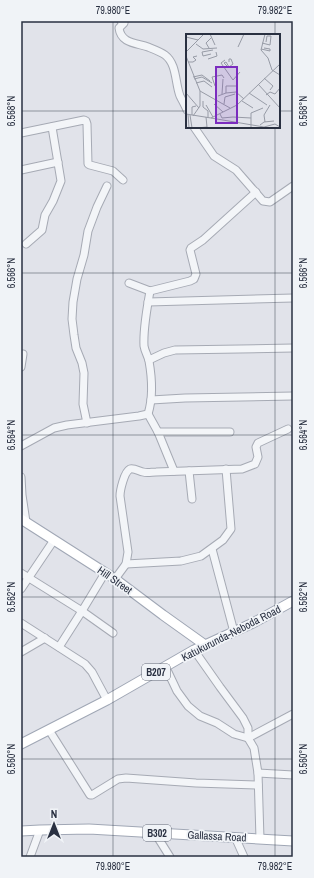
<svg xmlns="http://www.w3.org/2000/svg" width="314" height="878" viewBox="0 0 314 878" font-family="'Archivo Narrow',sans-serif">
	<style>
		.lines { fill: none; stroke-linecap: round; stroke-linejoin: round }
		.minor-casing { stroke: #a6aab4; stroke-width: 9 }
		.major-casing { stroke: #a0a7b5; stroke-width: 11 }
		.minor { stroke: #f3f5f8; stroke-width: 7 }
		.major { stroke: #fff; stroke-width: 9 }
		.ticks { fill: none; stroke: #293041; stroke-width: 1; stroke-opacity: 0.45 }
		.labels { text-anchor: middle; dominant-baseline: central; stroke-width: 3.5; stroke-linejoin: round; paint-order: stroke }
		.shield { fill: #f0f3f7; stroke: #656a78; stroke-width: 1 }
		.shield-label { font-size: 10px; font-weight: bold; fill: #293041 }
		.street-label { font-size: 11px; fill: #293041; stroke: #f0f3f7 }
		.inset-road { fill: none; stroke: #979ba6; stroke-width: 1 }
		.view { fill: #7b2cbf; fill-opacity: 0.15; stroke: #7b2cbf; stroke-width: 2 }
		.inset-edge { fill: none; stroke: #293041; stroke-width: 2 }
		.neatline { fill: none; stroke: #293041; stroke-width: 1.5 }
		.ticks-label { font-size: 10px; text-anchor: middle; fill: #293041 }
	</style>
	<rect width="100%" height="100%" fill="#e1e3ea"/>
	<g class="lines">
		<defs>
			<g id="minor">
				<path d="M121,21l3,2 -5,5c2,16 18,15 29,19 5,2 13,5 17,8 12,9 10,28 15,41 2,4 5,9 7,14"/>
				<polyline points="194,127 214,156 236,170 263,201 270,202 293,186"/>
				<polyline points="21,133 84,120 86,121 87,124 88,164 90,165 113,171 123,180"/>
				<polyline points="21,170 58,162"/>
				<polyline points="26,244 42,230 45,215 53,201 61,181 52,127"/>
				<polyline points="129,283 150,291 190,281 194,279 196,274 190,250 191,248 203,240 256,192"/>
				<polyline points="148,302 293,298"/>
				<polyline points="149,360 164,353 175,350 293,348"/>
				<polyline points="21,367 23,354"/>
				<polyline points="151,400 185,398 293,396"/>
				<polyline points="148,414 158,432 174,471"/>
				<polyline points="87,423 83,404 84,373 82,363 76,348 74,335 72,319 73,302 77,279 84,255 88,231 97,207 107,186"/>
				<polyline points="158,432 230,432"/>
				<path d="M21,446l33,-18 13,-3 72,-9 9,-2c5,-16 4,-36 1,-53 -1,-5 -4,-9 -5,-15 -1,-18 3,-37 6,-55"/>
				<polyline points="189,471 192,499"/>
				<polyline points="21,477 22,495 26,522"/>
				<polyline points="212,549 234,632"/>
				<polyline points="126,564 181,561 201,556 223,540 231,529 226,469"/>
				<polyline points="21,573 82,611 105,573"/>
				<path d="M115,579l11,-15 2,-12 -8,-56c0,-5 4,-24 10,-27 4,-1 9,2 13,3 4,1 9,0 13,0l86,-3 13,-5 3,-7 -2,-10 2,-4 30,-14"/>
				<polyline points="21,589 54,540"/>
				<polyline points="21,623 85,664 92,672 107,700"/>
				<polyline points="59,647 82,611 113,633"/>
				<polyline points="21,652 45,638"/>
				<polyline points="162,668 168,672 177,691 188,706 200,716 217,723 234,734 248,738 248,728 243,718 220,687 194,650"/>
				<polyline points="49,730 90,795 92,795 118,779 126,778 196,783 258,785"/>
				<polyline points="258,773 293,775"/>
				<polyline points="155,833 170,857"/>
				<polyline points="235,837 244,857"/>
				<polyline points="260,839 258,773 254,748 248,738 293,714"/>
				<polyline points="30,857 40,830"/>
			</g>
			<g id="major">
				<polyline points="21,519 115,579 163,615 205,645"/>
				<polyline points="21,744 107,700 194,650 253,623 293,601"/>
				<polyline points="21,831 40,830 89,829 293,841"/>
			</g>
		</defs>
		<use href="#minor" class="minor-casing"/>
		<use href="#major" class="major-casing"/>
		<use href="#minor" class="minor"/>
		<use href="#major" class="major"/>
	</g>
	<path class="ticks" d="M113,21v836M275,21v14M21,111h166M279,111h14M275,127v730M21,273h272M21,435h272M21,597h272M21,759h272"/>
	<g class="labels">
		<g class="shield">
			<rect x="142" y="664" width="28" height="16" rx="3"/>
			<rect x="143" y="825" width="28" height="16" rx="3"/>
		</g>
		<g class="shield-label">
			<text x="156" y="672">B207</text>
			<text x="157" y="833">B302</text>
		</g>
		<g class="street-label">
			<text transform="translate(115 580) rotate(35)">Hill Street</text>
			<text transform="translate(231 633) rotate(-27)">Katukurunda-Neboda Road</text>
			<text transform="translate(217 836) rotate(3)">Gallassa Road</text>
		</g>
	</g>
	<g transform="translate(186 34)">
		<rect width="94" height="94" fill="#e1e3ea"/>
		<path class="inset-road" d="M24,0l5,11M79,0l-4,16 7,8 4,12 8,5M0,3l12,3M76,9l8,2 1,-9h-4l-1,6M10,10l7,5 14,-1M52,13l6,-13M23,14l-3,-5 5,-5M75,15l9,2v-2l-6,-1M0,18l18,-18M25,20l-8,2 -1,-4 11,-2M0,22l14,35 30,17M22,25l9,-3 -1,-4M39,26l-4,3 12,17 7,-8M2,28h5l3,-2 -3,-3 4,-1M41,32l-3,-3 2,-1 3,5 4,-3 -2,-5h-2v3M7,43l9,-2 8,6M78,44l9,8 -3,4M8,45l8,-2 10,6M10,49l8,-2 8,6M72,50l22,24M29,52l-3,-9 10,-2 2,3M40,52h11v-3M0,59l13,15M40,59l10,-1 8,7M63,59l18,12M36,60l1,-15M80,61l4,-3 5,2 5,-6M32,62l8,-3v-7M17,67v6l5,4v6M56,67l11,7M28,70l9,8M38,70l1,-7 10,-3M20,71l7,12M0,80l25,4 26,-13 43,-41M2,80l1,14M34,80l2,4 11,-1M4,81l2,13M6,81v-8l4,-1M7,82l7,-10v-15M47,83l18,1M25,84l53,9 11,-3 5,3M79,88l-1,-7 6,-10M74,91l4,-3 10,-1M11,94l10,-1 -1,-10M65,94v-15l12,-5"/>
		<path class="view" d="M30,33h21v56h-21z"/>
		<rect width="94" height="94" class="inset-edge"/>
	</g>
	<rect width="314" height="878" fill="none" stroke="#f0f3f7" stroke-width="44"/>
	<g transform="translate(54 824)" stroke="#f0f3f7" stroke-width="3" paint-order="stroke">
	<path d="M0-3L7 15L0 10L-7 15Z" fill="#293041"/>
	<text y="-6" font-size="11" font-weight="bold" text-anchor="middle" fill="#293041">N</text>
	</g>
	<rect x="22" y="22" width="270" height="834" class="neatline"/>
	<g class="ticks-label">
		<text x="113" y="14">79.980°E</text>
		<text x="275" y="14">79.982°E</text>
		<text transform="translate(11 111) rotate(-90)" y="4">6.568°N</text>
		<text transform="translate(303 111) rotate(-90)" y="4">6.568°N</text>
		<text transform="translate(11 273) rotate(-90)" y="4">6.566°N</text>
		<text transform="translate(303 273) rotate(-90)" y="4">6.566°N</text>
		<text transform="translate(11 435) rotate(-90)" y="4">6.564°N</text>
		<text transform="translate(303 435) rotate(-90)" y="4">6.564°N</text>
		<text transform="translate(11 597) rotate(-90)" y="4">6.562°N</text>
		<text transform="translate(303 597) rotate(-90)" y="4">6.562°N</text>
		<text transform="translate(11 759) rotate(-90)" y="4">6.560°N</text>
		<text transform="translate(303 759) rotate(-90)" y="4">6.560°N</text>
		<text x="113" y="870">79.980°E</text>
		<text x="275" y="870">79.982°E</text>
	</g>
</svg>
